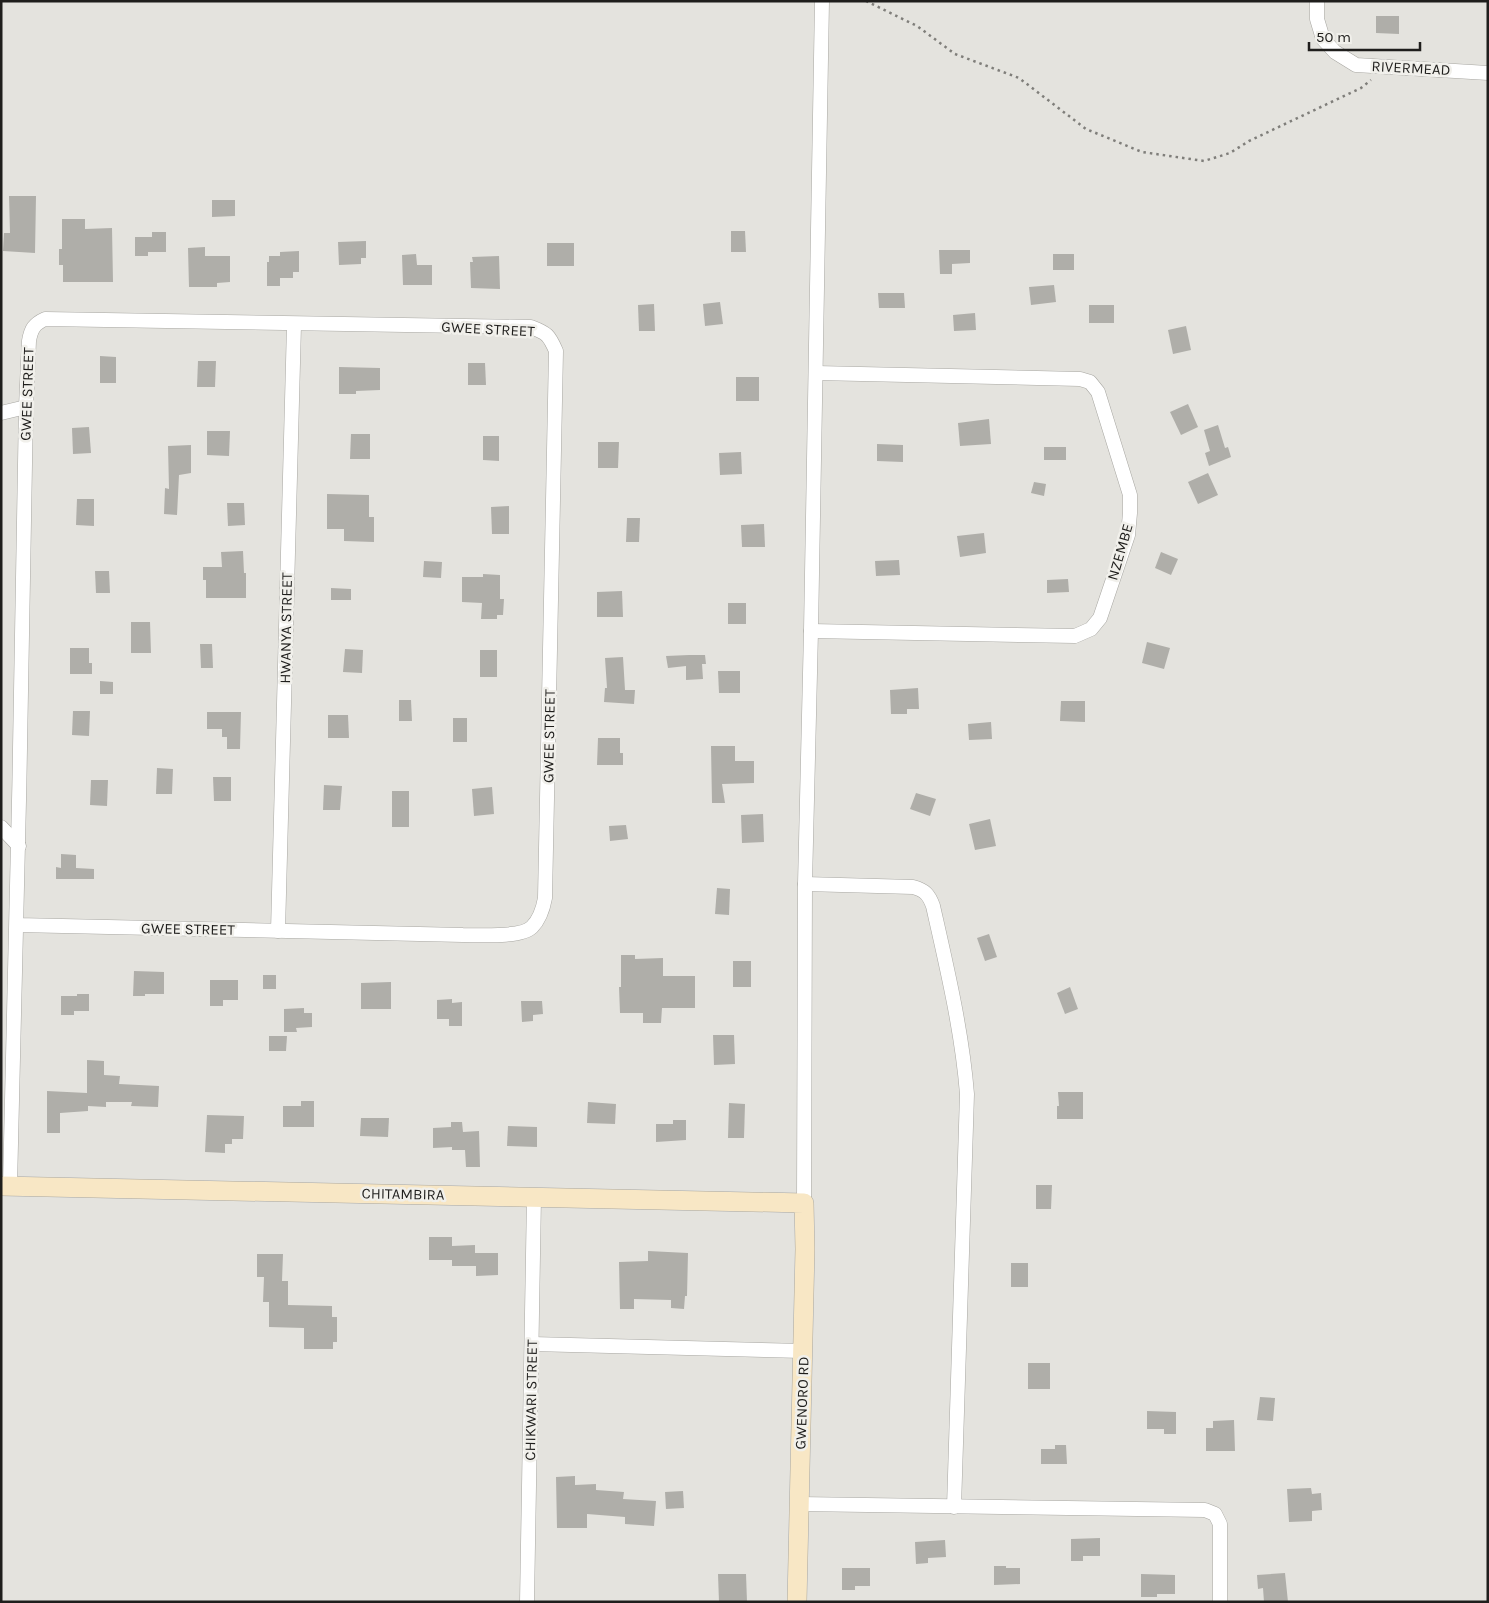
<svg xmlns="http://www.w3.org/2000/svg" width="1489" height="1603" viewBox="0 0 1489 1603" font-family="Karla,sans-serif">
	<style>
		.building { fill: #afaea9 }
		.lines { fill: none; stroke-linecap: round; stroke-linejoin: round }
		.street-casing { stroke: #a8a7a2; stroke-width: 15 }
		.secondary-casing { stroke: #a8a7a2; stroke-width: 20 }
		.path { stroke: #7f7e7a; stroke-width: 2.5; stroke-dasharray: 2.5 4; stroke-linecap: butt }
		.street { stroke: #fff; stroke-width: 14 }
		.secondary { stroke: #f8e7c5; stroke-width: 19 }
		.labels { text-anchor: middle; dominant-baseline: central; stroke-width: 5; stroke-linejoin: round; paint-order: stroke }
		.street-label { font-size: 15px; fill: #1f1e1c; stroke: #f1f0eb }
	</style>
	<rect width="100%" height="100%" fill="#e4e3de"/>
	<g class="building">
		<polygon points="1376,16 1399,16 1399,34 1376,33"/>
		<polygon points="9,196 36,196 35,253 3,251 4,233 10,233"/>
		<polygon points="212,200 235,200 235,216 212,217"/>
		<polygon points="62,219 85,219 85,229 112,228 113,282 63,282 63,265 59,265 59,249 62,249"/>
		<polygon points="731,231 745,231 746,252 731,252"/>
		<polygon points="152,232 166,232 166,252 148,252 148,256 135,256 135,237 152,237"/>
		<polygon points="366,241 366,258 361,258 361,264 339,265 338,242"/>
		<rect x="547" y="243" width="27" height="23"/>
		<polygon points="205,247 205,256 230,256 230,282 217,283 217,287 189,287 188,248"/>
		<polygon points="939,250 970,250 970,263 952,264 952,274 940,274"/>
		<polygon points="299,251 299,272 293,272 293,278 280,278 280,286 267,286 267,262 269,262 269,256 280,256 280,252"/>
		<polygon points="416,254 417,265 432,265 432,285 403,285 402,255"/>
		<rect x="1053" y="254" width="21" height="16"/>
		<polygon points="499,256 500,289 471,288 470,262 473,262 472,257"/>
		<polygon points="1054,285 1056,302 1031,305 1029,287"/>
		<polygon points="878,293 904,293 905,308 879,308"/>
		<polygon points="720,302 723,324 705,326 703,304"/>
		<polygon points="654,304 655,331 639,331 638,305"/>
		<rect x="1089" y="305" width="25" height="18"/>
		<polygon points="975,313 976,330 954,331 953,315"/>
		<polygon points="1186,326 1191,350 1173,354 1168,330"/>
		<polygon points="100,356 116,357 116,383 100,383"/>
		<polygon points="198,361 216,361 215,387 197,387"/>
		<polygon points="468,363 485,363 486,385 468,385"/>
		<polygon points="339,367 380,368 380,390 356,391 356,394 339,394"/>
		<rect x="736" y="377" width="23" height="24"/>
		<polygon points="1188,404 1198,427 1181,435 1170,412"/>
		<polygon points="989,419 991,444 960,446 958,423"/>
		<polygon points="1218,425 1225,448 1228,447 1231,457 1209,466 1205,453 1210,451 1204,430"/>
		<polygon points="89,427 91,453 73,454 72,428"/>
		<polygon points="207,431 230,431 229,456 207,455"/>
		<polygon points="351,434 370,434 370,459 350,459"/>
		<polygon points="483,436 499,436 499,461 483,460"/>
		<polygon points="598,442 619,442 618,468 598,468"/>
		<polygon points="877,444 903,445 903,462 877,461"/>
		<polygon points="191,445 191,473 179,475 177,515 164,514 165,488 169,489 168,446"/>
		<rect x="1044" y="447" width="22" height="13"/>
		<polygon points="741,452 742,474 720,475 719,453"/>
		<polygon points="1208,473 1218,495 1198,504 1188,482"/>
		<polygon points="1034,482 1046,484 1044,496 1031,493"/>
		<polygon points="327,494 369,495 369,517 374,517 374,542 344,541 344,529 327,529"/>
		<polygon points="77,499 94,499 94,526 76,525"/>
		<polygon points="227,503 244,503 245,525 228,526"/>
		<polygon points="509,506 509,534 492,534 491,507"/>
		<polygon points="627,518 640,518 639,542 626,542"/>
		<polygon points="764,524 765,547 742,547 741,525"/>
		<polygon points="984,533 986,553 960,557 957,536"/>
		<polygon points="243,551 244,573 246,573 246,598 206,598 206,580 203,580 203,567 222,567 221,552"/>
		<polygon points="1161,552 1178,559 1171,575 1155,568"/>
		<polygon points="899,560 900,575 876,576 875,561"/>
		<polygon points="424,561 442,562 441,578 423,577"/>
		<polygon points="95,571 109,571 110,593 96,593"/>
		<polygon points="483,574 500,575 500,599 504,599 503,615 497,615 497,619 481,619 482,603 462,602 462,577 483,577"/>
		<polygon points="1068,579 1069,592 1047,593 1047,580"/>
		<polygon points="331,588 351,589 351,600 331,600"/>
		<polygon points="622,591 623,617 597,617 597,592"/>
		<rect x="728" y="603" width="18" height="21"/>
		<polygon points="131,622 150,622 151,653 131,653"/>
		<polygon points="1147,642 1170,648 1164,669 1142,663"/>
		<polygon points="200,644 212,644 213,668 201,668"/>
		<polygon points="70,648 89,648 89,663 92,663 92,674 70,674"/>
		<polygon points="345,649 363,650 362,673 343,672"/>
		<rect x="480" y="650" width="17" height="27"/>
		<polygon points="689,655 705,655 706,664 702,664 703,679 686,680 686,666 668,668 666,656"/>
		<polygon points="623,657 625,690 635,690 634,704 604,702 605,688 607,688 605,658"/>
		<polygon points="718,671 740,671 740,693 719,693"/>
		<polygon points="100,681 113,682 113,694 100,694"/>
		<polygon points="918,688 919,709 907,709 907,714 891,714 890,690"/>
		<polygon points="399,700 411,700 412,721 399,721"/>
		<polygon points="1061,701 1085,701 1085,722 1060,721"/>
		<polygon points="73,711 90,711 89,736 72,735"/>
		<polygon points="207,712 241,712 240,749 227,749 227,737 222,737 222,729 207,729"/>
		<polygon points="328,715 348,715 349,738 328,738"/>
		<rect x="453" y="718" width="14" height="24"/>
		<polygon points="991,722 992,739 969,740 968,724"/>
		<polygon points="598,738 620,738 620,753 623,753 623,765 597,765"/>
		<polygon points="711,746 735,746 735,761 754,761 754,783 722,784 725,803 712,803"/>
		<polygon points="157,768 173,769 172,794 156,794"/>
		<polygon points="213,777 231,777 231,801 214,801"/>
		<polygon points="91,780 108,780 107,806 90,805"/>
		<polygon points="324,785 342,786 340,810 323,810"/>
		<polygon points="492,787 494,814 474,816 472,789"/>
		<rect x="392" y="791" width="17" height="36"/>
		<polygon points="916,793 936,799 930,816 910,809"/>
		<polygon points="763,814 764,842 742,843 741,815"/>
		<polygon points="990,819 996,846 975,850 969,824"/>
		<polygon points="626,825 628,839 610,841 609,826"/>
		<polygon points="61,854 76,855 76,868 94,869 94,879 56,879 56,867 61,868"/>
		<polygon points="717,888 730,889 729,915 715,914"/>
		<polygon points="989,934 997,957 985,961 977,938"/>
		<polygon points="621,955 635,955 635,959 663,958 663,976 695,976 695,1008 662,1008 661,1023 643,1023 643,1013 620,1013 619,987 621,987"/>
		<rect x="733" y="961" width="18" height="26"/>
		<polygon points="134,971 164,972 164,994 145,994 145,996 133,996"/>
		<rect x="263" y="975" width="13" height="14"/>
		<polygon points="210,980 238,980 238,1000 223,1000 223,1006 210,1006"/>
		<polygon points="391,982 391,1009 361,1009 361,983"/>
		<polygon points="1070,987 1078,1009 1065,1014 1057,993"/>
		<polygon points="77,994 89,994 89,1011 74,1011 74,1015 61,1015 61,996 77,996"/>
		<polygon points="452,999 452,1003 462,1002 462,1026 449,1026 449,1019 437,1019 437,1000"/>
		<polygon points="521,1001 542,1001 543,1014 533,1015 533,1021 522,1022"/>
		<polygon points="304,1008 304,1013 312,1013 312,1027 296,1028 297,1032 284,1032 284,1009"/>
		<polygon points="713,1035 734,1035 735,1064 714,1065"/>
		<polygon points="269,1036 287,1036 286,1051 269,1051"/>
		<polygon points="87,1060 104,1061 104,1075 120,1076 119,1084 159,1086 158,1107 131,1106 132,1102 106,1102 106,1107 88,1106 88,1111 60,1113 60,1133 47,1133 47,1091 87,1093"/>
		<polygon points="1058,1092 1083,1092 1083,1119 1057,1119 1057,1106 1059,1106"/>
		<polygon points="301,1101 314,1101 314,1127 283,1127 283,1106 301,1106"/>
		<polygon points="588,1102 616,1104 615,1124 587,1123"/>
		<polygon points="729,1103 745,1104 744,1138 728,1138"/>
		<polygon points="207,1115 244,1116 243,1139 232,1139 232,1144 225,1144 225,1153 205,1152"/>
		<polygon points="361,1118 389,1118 388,1137 360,1136"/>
		<polygon points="673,1120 686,1120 686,1140 656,1142 656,1124 673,1124"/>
		<polygon points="451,1122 462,1122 463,1132 479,1131 480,1167 466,1167 465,1150 452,1150 452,1147 433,1148 433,1128 451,1127"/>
		<polygon points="508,1126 537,1127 537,1147 507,1146"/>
		<polygon points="1036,1185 1052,1185 1051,1209 1036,1209"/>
		<polygon points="429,1237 452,1237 452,1246 475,1245 475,1253 498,1253 498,1275 476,1276 476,1266 452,1266 452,1260 429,1260"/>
		<polygon points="648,1251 688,1253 687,1296 685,1296 684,1309 671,1308 671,1300 634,1299 634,1309 620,1309 619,1262 648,1261"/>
		<polygon points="257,1254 283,1254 282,1281 288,1281 288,1305 332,1306 332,1317 337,1317 337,1342 333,1342 333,1349 304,1349 304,1328 269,1327 269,1302 263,1302 264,1277 257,1277"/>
		<rect x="1011" y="1263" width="17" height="24"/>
		<rect x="1028" y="1363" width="22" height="26"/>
		<polygon points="1260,1397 1275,1398 1273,1421 1257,1420"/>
		<polygon points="1147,1411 1176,1412 1176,1434 1164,1434 1164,1429 1147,1429"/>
		<polygon points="1234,1420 1235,1451 1206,1451 1206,1428 1213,1428 1213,1421"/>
		<polygon points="1055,1445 1066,1445 1067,1464 1041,1464 1041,1449 1055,1449"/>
		<polygon points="575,1476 575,1485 596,1484 596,1490 624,1492 623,1499 656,1501 654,1526 625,1524 625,1517 587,1514 587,1528 557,1528 556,1477"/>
		<polygon points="1311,1488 1312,1494 1321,1493 1322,1510 1312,1511 1312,1521 1289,1522 1287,1489"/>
		<polygon points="683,1491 684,1508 666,1509 665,1492"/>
		<polygon points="1100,1538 1100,1556 1083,1556 1083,1561 1071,1561 1071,1539"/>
		<polygon points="945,1540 946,1557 928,1558 928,1563 916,1564 915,1542"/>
		<polygon points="994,1566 1006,1566 1006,1568 1020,1568 1020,1584 994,1585"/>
		<polygon points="842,1568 870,1568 870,1586 855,1586 855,1590 842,1590"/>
		<polygon points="1285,1573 1288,1602 1264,1602 1263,1588 1258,1589 1257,1575"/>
		<polygon points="718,1574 746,1574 747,1602 719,1602"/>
		<polygon points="1141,1574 1175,1575 1175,1594 1157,1594 1157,1597 1141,1597"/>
	</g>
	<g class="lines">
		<defs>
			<g id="street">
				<polyline points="1317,1 1317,19 1323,39 1335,52 1356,65 1488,73"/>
				<polyline points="1,413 26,407"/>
				<polyline points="811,631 1075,636 1091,629 1100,618 1128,535 1130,513 1130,495 1098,392 1090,382 1080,379 816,373"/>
				<polyline points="1,827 19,846"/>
				<path d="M805,884l108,3c12,3 16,8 20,19 14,62 29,125 34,188l-13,413"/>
				<polyline points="278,931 294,325"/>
				<path d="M10,1186c7,-260 12,-519 16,-779l3,-66c2,-12 5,-17 16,-22l486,8c16,6 18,8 25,24l-11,547c-2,11 -5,21 -13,29 -11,11 -53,8 -69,8l-446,-10"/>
				<polyline points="804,1203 805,884 811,631 822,1"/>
				<polyline points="532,1344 803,1351"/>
				<polyline points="799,1504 1205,1510 1215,1514 1220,1524 1220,1602"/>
				<polyline points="527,1602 534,1197"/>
			</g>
			<polyline id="secondary" points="1,1186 804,1203 805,1249 797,1602"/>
		</defs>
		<use href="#street" class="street-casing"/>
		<use href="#secondary" class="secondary-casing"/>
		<polyline class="path" points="866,1 917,26 955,54 1019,78 1086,129 1142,152 1204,161 1230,153 1249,141 1361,88 1371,80"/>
		<use href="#street" class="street"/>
		<use href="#secondary" class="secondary"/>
	</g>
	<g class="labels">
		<g class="street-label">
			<text transform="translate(1411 68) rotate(3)">RIVERMEAD</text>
			<text transform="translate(488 329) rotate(3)">GWEE STREET</text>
			<text transform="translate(27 394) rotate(-88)">GWEE STREET</text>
			<text transform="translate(1120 552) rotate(-74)">NZEMBE</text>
			<text transform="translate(286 628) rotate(-89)">HWANYA STREET</text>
			<text transform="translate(549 736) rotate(-89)">GWEE STREET</text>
			<text transform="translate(188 929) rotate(1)">GWEE STREET</text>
			<text transform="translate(403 1194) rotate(1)">CHITAMBIRA</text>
			<text transform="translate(531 1400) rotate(-89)">CHIKWARI STREET</text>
			<text transform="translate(802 1403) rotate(-88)">GWENORO RD</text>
		</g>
	</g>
	<rect width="1489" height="1603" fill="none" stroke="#1f1e1c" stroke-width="5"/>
	<path d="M1309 42v8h111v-8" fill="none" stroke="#1f1e1c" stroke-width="2.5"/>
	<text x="1316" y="42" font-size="15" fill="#1f1e1c" stroke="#f1f0eb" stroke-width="4" paint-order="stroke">50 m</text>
</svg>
